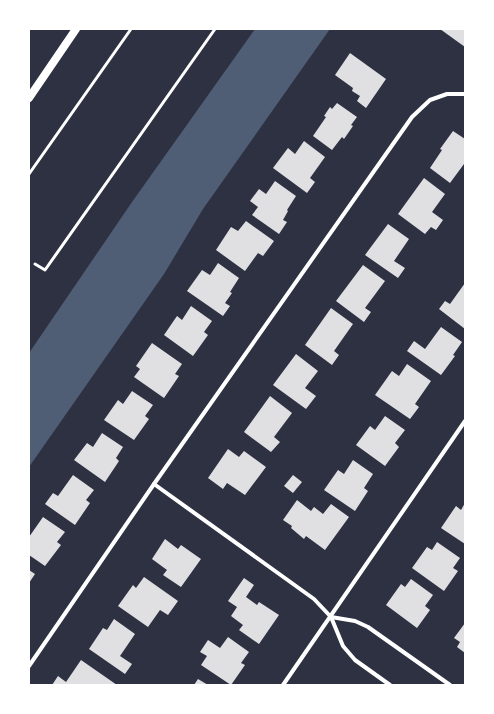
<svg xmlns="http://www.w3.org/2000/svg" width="494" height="714" viewBox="0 0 494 714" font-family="'Work Sans',sans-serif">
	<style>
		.water { fill: #4f5d75 }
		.building { fill: #e0e0e3 }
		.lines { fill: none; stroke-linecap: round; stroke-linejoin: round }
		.service { stroke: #fff; stroke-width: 3 }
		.minor { stroke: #fff; stroke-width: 4 }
		.secondary { stroke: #fff; stroke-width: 8 }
	</style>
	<rect width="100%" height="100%" fill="#2d3142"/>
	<polygon class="water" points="255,29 330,29 203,209 164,274 29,467 29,353 132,202"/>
	<g class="building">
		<polygon points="440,29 465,29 465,47"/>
		<polygon points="350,53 386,79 366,108 357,101 360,96 352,91 353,88 335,75"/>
		<polygon points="337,103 357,117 351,125 353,126 344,139 342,137 332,150 313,136 326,117 324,116 330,107 332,109"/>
		<polygon points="453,131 465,139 465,165 464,164 450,183 430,168 442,150 440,149"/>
		<polygon points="304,141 325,157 310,178 315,182 307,193 273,168 288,148 295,154"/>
		<polygon points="424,178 445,194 432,212 443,220 436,230 431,227 425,234 398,214"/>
		<polygon points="275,181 296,196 287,210 288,211 283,220 287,222 279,234 252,215 258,207 250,201 259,189 266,194"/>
		<polygon points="246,221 274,241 263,256 258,253 245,271 216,250 231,227 238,231"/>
		<polygon points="388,224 409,239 394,261 405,268 398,278 365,255"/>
		<polygon points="218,263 239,278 230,292 232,293 225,303 230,306 223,316 187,291 202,270 210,275"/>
		<polygon points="363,265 385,281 365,308 371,312 364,322 336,301"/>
		<polygon points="465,283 465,329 439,309 445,301 450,304"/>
		<polygon points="191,306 212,321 204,332 208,335 193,356 164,335 177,316 182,320"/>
		<polygon points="331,308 353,324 334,351 339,355 332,365 305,345"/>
		<polygon points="441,327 462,342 453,355 455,356 441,375 407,351 414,341 425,349"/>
		<polygon points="152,343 182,364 175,374 179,376 164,398 134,377 140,369 136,366"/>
		<polygon points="296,354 318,371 305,388 316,396 306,409 273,385"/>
		<polygon points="407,364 431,381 415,404 419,407 410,419 375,395 392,371 399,376"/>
		<polygon points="132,391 153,405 145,416 149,419 134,440 104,420 118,400 123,404"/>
		<polygon points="270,396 292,413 274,437 280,442 271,452 244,432"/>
		<polygon points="385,416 405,430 395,443 399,447 385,466 356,445 370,426 375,430"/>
		<polygon points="102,433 123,447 116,458 119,461 105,482 74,460 87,443 93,447"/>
		<polygon points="228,449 239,457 244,451 266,467 245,495 227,483 223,489 208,478"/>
		<polygon points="353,460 373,474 364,488 368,491 355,511 324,490 338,470 344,474"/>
		<polygon points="73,475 94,490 86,500 90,503 75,525 45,504 53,493 58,496"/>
		<polygon points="293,475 302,482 293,493 284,486"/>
		<polygon points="297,500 311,511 314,507 323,514 331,504 349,517 325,550 306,536 304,539 291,528 292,526 283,520"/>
		<polygon points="465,503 465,544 441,528 456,506 461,510"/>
		<polygon points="43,517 65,532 57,542 61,545 45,566 29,555 29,537"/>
		<polygon points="165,539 178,549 181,545 201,559 181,587 163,575 167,570 152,559"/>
		<polygon points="437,542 460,558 453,568 458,571 444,591 412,568 427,547 432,550"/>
		<polygon points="29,570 35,574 29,583"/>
		<polygon points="144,577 178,601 168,615 160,610 148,627 118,606 133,585 136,588"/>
		<polygon points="244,578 254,585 246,597 257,605 259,602 279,615 259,644 239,630 243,625 231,616 237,607 228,601"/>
		<polygon points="411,579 433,595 425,606 430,610 417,628 386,605 401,584 405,587"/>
		<polygon points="114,619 135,634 120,656 132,664 125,674 89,649 103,628 107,630"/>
		<polygon points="465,623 465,653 457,647 460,642 454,638"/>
		<polygon points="228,637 249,652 241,663 245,665 231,685 201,665 207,656 200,652 208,640 220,648"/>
		<polygon points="81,660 117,685 52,685 58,676 66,682"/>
		<polygon points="198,679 208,685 194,685"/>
	</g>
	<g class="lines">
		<g class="service">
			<polyline points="29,174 131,29"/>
			<polyline points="35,264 45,270 215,29"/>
		</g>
		<g class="minor">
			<polyline points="154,484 314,599 331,617 343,646 355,660 390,685"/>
			<polyline points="331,617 355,621 368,627 450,685"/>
			<polyline points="29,666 154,484 412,117 430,100 447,94 465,94"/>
			<polyline points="283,685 465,421"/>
		</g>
		<polyline class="secondary" points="29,98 76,29"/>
	</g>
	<rect width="494" height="714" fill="none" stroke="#ffffff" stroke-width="60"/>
</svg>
